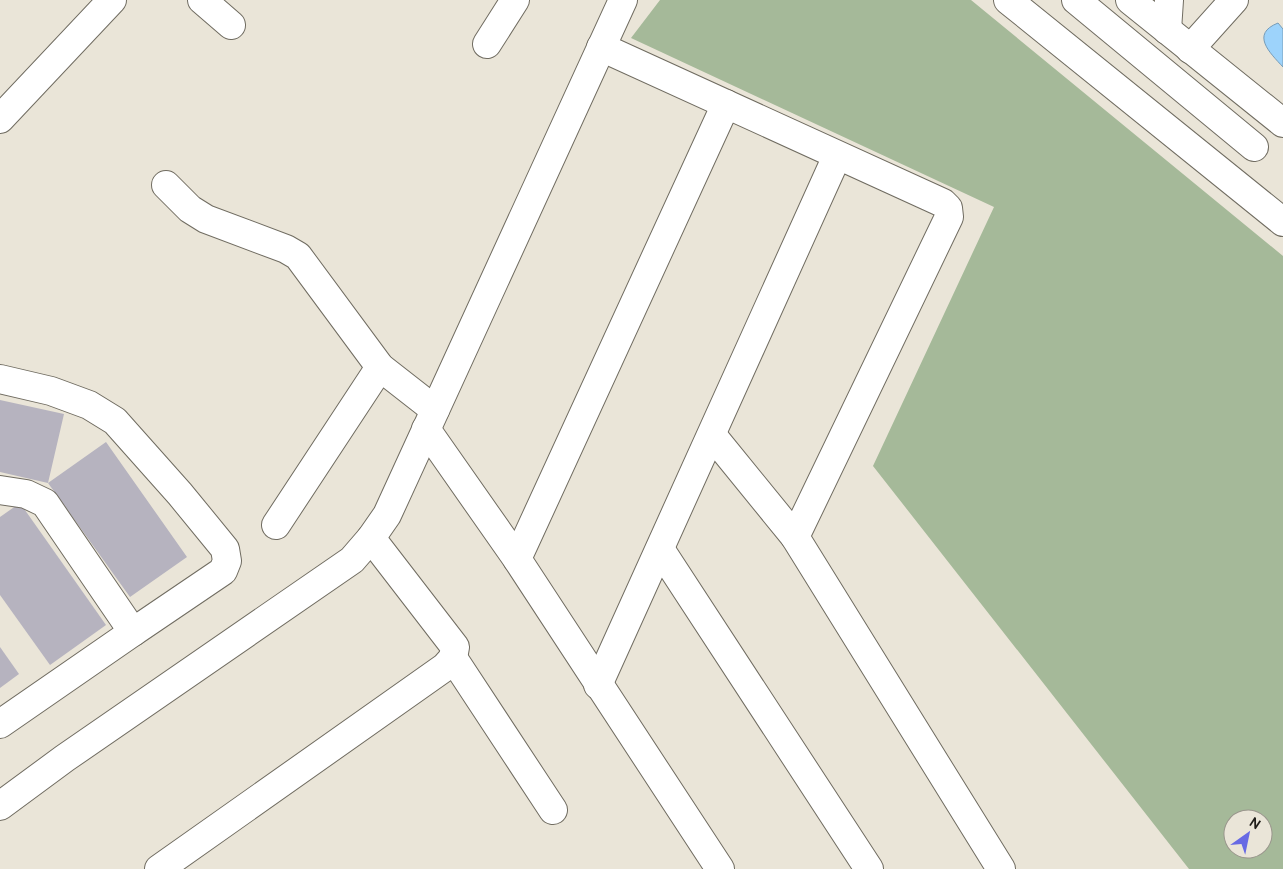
<svg xmlns="http://www.w3.org/2000/svg" width="1283" height="869" viewBox="0 0 1283 869" font-family="Overpass,sans-serif">
	<style>
		.green { fill: #a5b999; fill-rule: evenodd }
		.water { fill: #9dd3fb; stroke: #779cb7 }
		.building { fill: #b6b3bf }
		.lines { fill: none; stroke-linecap: round; stroke-linejoin: round }
		.minor-casing { stroke: #706c61; stroke-width: 30 }
		.minor { stroke: #fff; stroke-width: 28 }
	</style>
	<rect width="100%" height="100%" fill="#eae5d8"/>
	<path class="green" d="M660,0h311l312,256v613h-94l-316,-403 121,-259 -363,-169zM1233,819h30v30h-30z"/>
	<path class="water" d="M1278,23l5,6v38c-13,-14 -33,-33 -5,-44z"/>
	<g class="building">
		<polygon points="0,400 64,414 48,483 106,442 187,557 130,597 48,483 0,472"/>
		<polygon points="20,503 106,625 50,665 0,595 0,517"/>
		<polygon points="0,647 19,674 0,688"/>
	</g>
	<g class="lines">
		<defs>
			<g id="minor">
				<polyline points="202,0 231,25"/>
				<polyline points="1008,0 1283,222"/>
				<polyline points="1076,0 1254,147"/>
				<polyline points="1130,0 1283,123"/>
				<polyline points="1167,30 1169,0"/>
				<polyline points="487,44 515,0"/>
				<polyline points="601,47 943,203 948,208 949,217 795,537"/>
				<polyline points="1190,49 1234,0"/>
				<polyline points="0,119 112,0"/>
				<polyline points="166,185 190,209 206,219 286,249 298,256 380,367 435,410"/>
				<polyline points="0,379 51,391 89,405 115,421 180,494 225,549 227,561 223,571 133,632"/>
				<polyline points="426,429 517,559 720,869"/>
				<polyline points="712,435 795,537 1001,869"/>
				<polyline points="0,490 26,494 45,503 133,632 0,724"/>
				<polyline points="276,525 380,367"/>
				<polyline points="660,549 869,869"/>
				<polyline points="517,559 726,104"/>
				<polyline points="453,658 553,810"/>
				<polyline points="598,685 837,156"/>
				<polyline points="0,806 65,758 352,560 371,538 387,515 623,0"/>
				<polyline points="159,869 445,667 453,658 455,647 371,538"/>
			</g>
		</defs>
		<use href="#minor" class="minor-casing"/>
		<use href="#minor" class="minor"/>
	</g>
	<g transform="translate(1248 834) rotate(33)"><circle r="24" fill="#eae5d8" stroke="#99958c"/>
	<path d="M0-4L9 19L0 12L-9 19Z" fill="#676ae4"/>
	<text y="-8" font-size="14" font-weight="bold" text-anchor="middle" fill="#1f1d19">N</text>
	</g>
</svg>
